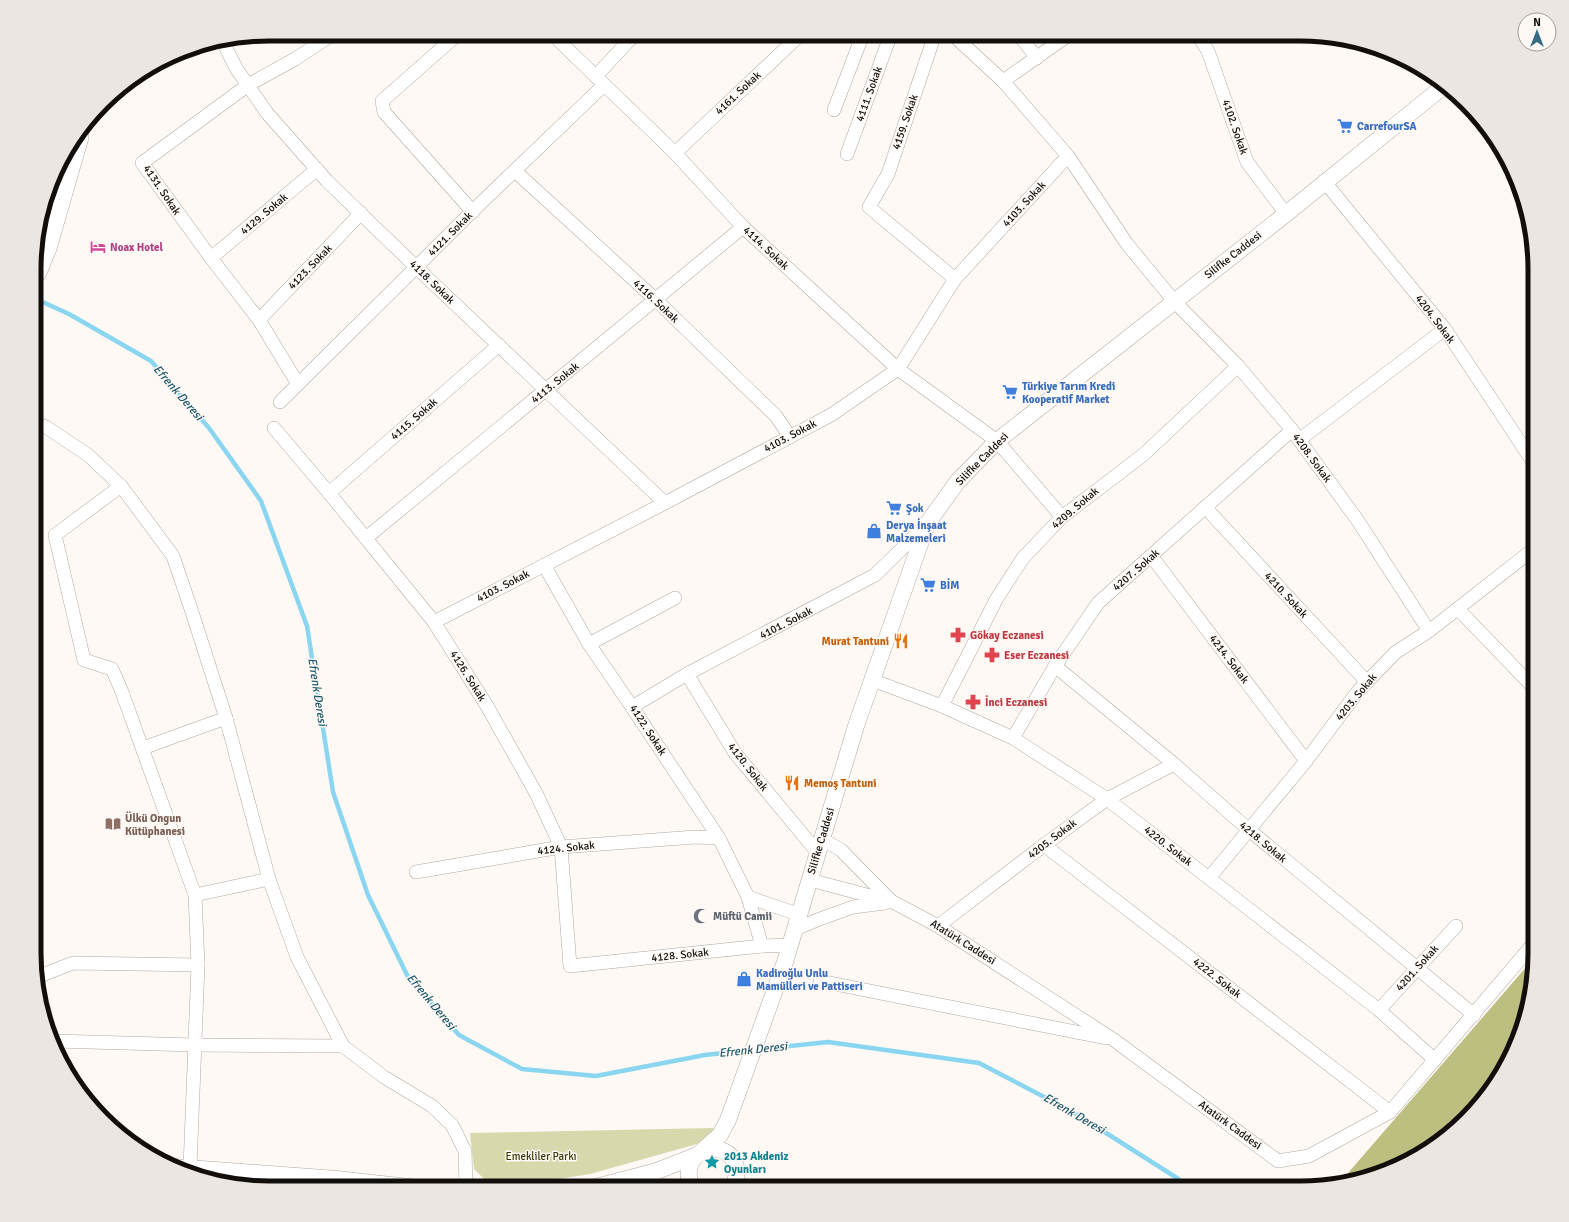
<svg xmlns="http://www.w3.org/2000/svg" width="1569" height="1222" viewBox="0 0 1569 1222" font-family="Signika,sans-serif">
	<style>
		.green { fill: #d7d9ad }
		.forest { fill: #bcbf80 }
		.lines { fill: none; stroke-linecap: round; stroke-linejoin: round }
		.stream { stroke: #8ad5f0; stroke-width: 4.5 }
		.minor-casing { stroke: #b1a9a3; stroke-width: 14 }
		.tertiary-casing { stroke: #b1a9a3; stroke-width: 17 }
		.trunk-casing { stroke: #b1a9a3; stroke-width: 22 }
		.minor { stroke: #fff; stroke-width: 13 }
		.tertiary { stroke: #fff; stroke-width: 16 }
		.trunk { stroke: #fff; stroke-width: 21 }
		.labels { text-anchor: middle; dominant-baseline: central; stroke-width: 3; stroke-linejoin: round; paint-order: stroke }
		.street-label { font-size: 11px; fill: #110e0c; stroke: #fef9f5 }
		.shop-label { font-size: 11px; font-weight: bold; fill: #366cbe; stroke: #fef9f5; text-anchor: start }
		.hotel-label { font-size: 11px; font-weight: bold; fill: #b23c85; stroke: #fef9f5; text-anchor: start }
		.health-label { font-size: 11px; font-weight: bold; fill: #be3a42; stroke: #fef9f5; text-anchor: start }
		.food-label { font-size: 11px; font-weight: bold; fill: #c56008; stroke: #fef9f5; text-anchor: end }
		.education-label { font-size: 11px; font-weight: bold; fill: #785e54; stroke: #fef9f5; text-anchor: start }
		.worship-label { font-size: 11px; font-weight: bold; fill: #5b616d; stroke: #fef9f5; text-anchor: start }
		.park-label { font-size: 11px; fill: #383906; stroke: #fef9f5 }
		.culture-label { font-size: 11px; font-weight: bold; fill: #0d838f; stroke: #fef9f5; text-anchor: start }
		.water-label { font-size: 12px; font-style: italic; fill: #1b586b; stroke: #fef9f5 }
		.rim { fill: none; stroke: #110e0c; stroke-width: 5 }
	</style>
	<rect width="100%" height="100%" fill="#fef9f5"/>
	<polygon class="green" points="713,1128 715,1132 697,1144 590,1174 546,1181 485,1180 474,1169 470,1133"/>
	<polygon class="forest" points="1534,958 1534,969 1517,1043 1477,1108 1431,1148 1390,1170 1342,1180"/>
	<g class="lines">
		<polyline class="stream" points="36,299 69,314 151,361 209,428 261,501 307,626 333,792 368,895 408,977 459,1035 522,1069 596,1076 705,1055 828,1042 979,1063 1073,1112 1177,1178 1188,1188"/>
		<defs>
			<g id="minor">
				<polyline points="458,34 382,101 384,112 473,212"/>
				<polyline points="552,34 675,153 743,227 829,306 898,369 997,441 1062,517"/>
				<polyline points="935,34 888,174 869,207 955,279"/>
				<polyline points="952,34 1003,81 1068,156 1127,244 1174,301 1238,366 1292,430 1358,521 1429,631"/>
				<polyline points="1018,34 1037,58"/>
				<polyline points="1197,34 1208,51 1247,162 1286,214"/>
				<polyline points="223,42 236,68 267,113 327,181 416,267 665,503"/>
				<polyline points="596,76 635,34"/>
				<polyline points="1003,81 1070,34"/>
				<polyline points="834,110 863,34"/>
				<polyline points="675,153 801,34"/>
				<polyline points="847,154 891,34"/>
				<polyline points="515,171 656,300 776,416 790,437"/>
				<polyline points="1324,181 1445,329 1535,465"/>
				<polyline points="211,258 317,169"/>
				<polyline points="259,320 361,213"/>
				<polyline points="298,384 259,320 211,258 142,163 248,85 295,59 333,34"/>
				<polyline points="280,402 485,199 604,85"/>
				<polyline points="36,423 46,427 88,455 121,486 173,556 192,612 226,718 269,879 297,957 343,1046 384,1077 432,1106 452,1125 465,1151 466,1188"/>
				<polyline points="274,428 329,493 434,622 487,706 537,795 561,847 570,966 762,946 790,945"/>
				<polyline points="1299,440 1445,329"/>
				<polyline points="121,486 55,535 84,660 112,669 122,692 195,895 198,965 190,1168"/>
				<polyline points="329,493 499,345"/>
				<polyline points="1205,507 1367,682"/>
				<polyline points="366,538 743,227"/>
				<polyline points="1152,557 1306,761"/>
				<polyline points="544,565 589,644 632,707 719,838 748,897"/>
				<polyline points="1458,609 1535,689"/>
				<polyline points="434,622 665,503 831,415 898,369 955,279 1068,156"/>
				<polyline points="589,644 675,598"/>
				<polyline points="1055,666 1174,764 1249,830 1474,1015"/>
				<polyline points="687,674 735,753 818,853"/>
				<polyline points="872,680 942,706 1013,738 1107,799 1379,1010 1435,1060"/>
				<polyline points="942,706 997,598 1023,558 1062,517 1143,455 1238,366"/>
				<polyline points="632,707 687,674 875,575 926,525"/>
				<polyline points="1013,738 1055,666 1098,603 1292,430"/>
				<polyline points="143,748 226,718"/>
				<polyline points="822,839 841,850 891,901"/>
				<polyline points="1044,845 1390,1112"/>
				<polyline points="416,872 561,847 695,837 719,838"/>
				<polyline points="1209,878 1306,761 1359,690 1396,652 1429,631 1535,548"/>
				<polyline points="810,880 893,902 938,926 1114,1040 1278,1161 1309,1156 1390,1112 1534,943"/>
				<polyline points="195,895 269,879"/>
				<polyline points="938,926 1044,845 1107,799 1174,764"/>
				<polyline points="795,929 817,920 853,907 885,903"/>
				<polyline points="762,946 748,897 800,915"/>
				<polyline points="37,977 73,963 198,965"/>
				<polyline points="820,981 1106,1038"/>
				<polyline points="1379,1010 1456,926"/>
				<polyline points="54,1041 195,1045 343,1046"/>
			</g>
			<g id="tertiary">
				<polyline points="702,1151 720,1135 728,1120 785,962 856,726 927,524 958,481 997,441 1286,214 1444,86"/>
				<polyline points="174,1167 337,1179 417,1188"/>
				<polyline points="592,1188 657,1171 695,1156"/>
				<path d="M693,1188c-20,-36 35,-55 43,-21 2,7 0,14 -4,21"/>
			</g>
			<polyline id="trunk" points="36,272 46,248 78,137"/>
		</defs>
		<use href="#minor" class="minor-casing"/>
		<use href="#tertiary" class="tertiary-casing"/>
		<use href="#trunk" class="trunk-casing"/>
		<use href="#minor" class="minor"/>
		<use href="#tertiary" class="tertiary"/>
		<use href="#trunk" class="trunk"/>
	</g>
	<defs>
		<symbol id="supermarket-bare" viewBox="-9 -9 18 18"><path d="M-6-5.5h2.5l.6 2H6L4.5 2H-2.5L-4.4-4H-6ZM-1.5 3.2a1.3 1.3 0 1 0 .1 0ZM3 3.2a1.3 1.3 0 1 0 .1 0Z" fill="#3f7fe0" stroke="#fef9f5" stroke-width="2.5" paint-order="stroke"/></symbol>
		<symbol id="hotel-bare" viewBox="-9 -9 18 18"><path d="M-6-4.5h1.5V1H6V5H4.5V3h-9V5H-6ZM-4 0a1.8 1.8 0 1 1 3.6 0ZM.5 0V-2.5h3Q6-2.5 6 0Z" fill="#d1479c" stroke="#fef9f5" stroke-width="2.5" paint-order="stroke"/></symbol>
		<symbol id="shop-bare" viewBox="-9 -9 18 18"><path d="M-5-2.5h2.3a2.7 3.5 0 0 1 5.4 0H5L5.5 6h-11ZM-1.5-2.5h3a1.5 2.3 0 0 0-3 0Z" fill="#3f7fe0" stroke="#fef9f5" stroke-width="2.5" paint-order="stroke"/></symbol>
		<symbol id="pharmacy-bare" viewBox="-9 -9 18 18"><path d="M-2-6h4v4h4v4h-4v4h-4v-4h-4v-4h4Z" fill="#e0444e" stroke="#fef9f5" stroke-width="2.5" paint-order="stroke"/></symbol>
		<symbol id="restaurant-bare" viewBox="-9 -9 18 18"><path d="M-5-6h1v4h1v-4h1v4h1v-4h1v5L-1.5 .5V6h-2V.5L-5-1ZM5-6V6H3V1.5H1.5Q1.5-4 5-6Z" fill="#e8710a" stroke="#fef9f5" stroke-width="2.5" paint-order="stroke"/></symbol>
		<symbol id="library-bare" viewBox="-9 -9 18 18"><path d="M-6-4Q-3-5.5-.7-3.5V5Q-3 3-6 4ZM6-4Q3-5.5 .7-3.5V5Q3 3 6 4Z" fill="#8d6e63" stroke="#fef9f5" stroke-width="2.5" paint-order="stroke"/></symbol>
		<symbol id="mosque-bare" viewBox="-9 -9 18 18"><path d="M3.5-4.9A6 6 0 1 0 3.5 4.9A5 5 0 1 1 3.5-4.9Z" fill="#6b7280" stroke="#fef9f5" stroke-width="2.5" paint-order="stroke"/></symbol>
		<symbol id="sight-bare" viewBox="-9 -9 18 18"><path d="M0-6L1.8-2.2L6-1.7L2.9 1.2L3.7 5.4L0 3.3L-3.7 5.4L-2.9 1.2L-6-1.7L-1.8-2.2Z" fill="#0f9aa8" stroke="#fef9f5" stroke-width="2.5" paint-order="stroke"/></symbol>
	</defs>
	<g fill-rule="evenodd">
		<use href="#supermarket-bare" x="1334" y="115" width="22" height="22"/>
		<use href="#hotel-bare" x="87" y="236" width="22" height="22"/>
		<use href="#supermarket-bare" x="999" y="381" width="22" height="22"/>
		<use href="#supermarket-bare" x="883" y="497" width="22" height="22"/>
		<use href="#shop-bare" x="863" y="520" width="22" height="22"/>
		<use href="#supermarket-bare" x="917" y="574" width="22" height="22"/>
		<use href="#pharmacy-bare" x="947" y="624" width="22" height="22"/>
		<use href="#restaurant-bare" x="890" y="630" width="22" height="22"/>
		<use href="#pharmacy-bare" x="981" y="644" width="22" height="22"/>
		<use href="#pharmacy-bare" x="962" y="691" width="22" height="22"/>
		<use href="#restaurant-bare" x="781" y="772" width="22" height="22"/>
		<use href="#library-bare" x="102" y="813" width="22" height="22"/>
		<use href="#mosque-bare" x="690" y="905" width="22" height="22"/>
		<use href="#shop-bare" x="733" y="968" width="22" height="22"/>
		<use href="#sight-bare" x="701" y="1151" width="22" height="22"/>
	</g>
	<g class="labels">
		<g class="street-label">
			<text transform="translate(738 93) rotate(-43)">4161. Sokak</text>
			<text transform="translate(869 94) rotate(-70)">4111. Sokak</text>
			<text transform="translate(905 122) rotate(-71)">4159. Sokak</text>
			<text transform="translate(1235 127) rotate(71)">4102. Sokak</text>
			<text transform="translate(162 190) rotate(56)">4131. Sokak</text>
			<text transform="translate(1024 204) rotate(-47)">4103. Sokak</text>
			<text transform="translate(264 214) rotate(-40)">4129. Sokak</text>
			<text transform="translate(450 234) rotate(-45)">4121. Sokak</text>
			<text transform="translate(766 248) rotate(43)">4114. Sokak</text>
			<text transform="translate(1233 255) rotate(-38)">Silifke Caddesi</text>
			<text transform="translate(310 267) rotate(-46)">4123. Sokak</text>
			<text transform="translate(432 282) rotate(44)">4118. Sokak</text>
			<text transform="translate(656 301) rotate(43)">4116. Sokak</text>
			<text transform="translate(1435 319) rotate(53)">4204. Sokak</text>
			<text transform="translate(555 383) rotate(-39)">4113. Sokak</text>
			<text transform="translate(414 419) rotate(-41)">4115. Sokak</text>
			<text transform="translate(790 436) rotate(-28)">4103. Sokak</text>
			<text transform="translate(1312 458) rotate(54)">4208. Sokak</text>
			<text transform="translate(982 459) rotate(-45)">Silifke Caddesi</text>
			<text transform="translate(1075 508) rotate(-40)">4209. Sokak</text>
			<text transform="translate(1136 570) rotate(-41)">4207. Sokak</text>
			<text transform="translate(503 586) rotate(-27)">4103. Sokak</text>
			<text transform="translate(1286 595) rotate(47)">4210. Sokak</text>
			<text transform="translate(786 623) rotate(-27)">4101. Sokak</text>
			<text transform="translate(1229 659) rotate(53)">4214. Sokak</text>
			<text transform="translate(468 676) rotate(58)">4126. Sokak</text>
			<text transform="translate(1356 697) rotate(-50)">4203. Sokak</text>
			<text transform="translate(648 730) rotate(57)">4122. Sokak</text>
			<text transform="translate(748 767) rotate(52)">4120. Sokak</text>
			<text transform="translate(1052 839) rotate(-37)">4205. Sokak</text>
			<text transform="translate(821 841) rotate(-73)">Silifke Caddesi</text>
			<text transform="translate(1263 842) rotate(40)">4218. Sokak</text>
			<text transform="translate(1168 846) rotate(38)">4220. Sokak</text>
			<text transform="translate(566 848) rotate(-6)">4124. Sokak</text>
			<text transform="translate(963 942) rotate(32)">Atatürk Caddesi</text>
			<text transform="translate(680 955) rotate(-6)">4128. Sokak</text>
			<text transform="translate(1417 968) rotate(-48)">4201. Sokak</text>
			<text transform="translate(1217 978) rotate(38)">4222. Sokak</text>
			<text transform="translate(1230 1125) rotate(36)">Atatürk Caddesi</text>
		</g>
		<g class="shop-label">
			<text x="1357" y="126">CarrefourSA</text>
			<text x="1022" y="386">Türkiye Tarım Kredi<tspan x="1022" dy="13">Kooperatif Market</tspan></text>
			<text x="906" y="508">Şok</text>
			<text x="886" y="525">Derya İnşaat<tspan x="886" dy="13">Malzemeleri</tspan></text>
			<text x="940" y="585">BİM</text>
			<text x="756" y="973">Kadiroğlu Unlu<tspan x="756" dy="13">Mamülleri ve Pattiseri</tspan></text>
		</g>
		<g class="hotel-label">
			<text x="110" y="247">Noax Hotel</text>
		</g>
		<g class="health-label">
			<text x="970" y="635">Gökay Eczanesi</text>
			<text x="1004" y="655">Eser Eczanesi</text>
			<text x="985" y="702">İnci Eczanesi</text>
		</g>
		<g class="food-label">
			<text x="889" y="641">Murat Tantuni</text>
			<text x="804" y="783" text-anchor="start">Memoş Tantuni</text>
		</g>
		<g class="education-label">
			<text x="125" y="818">Ülkü Ongun<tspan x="125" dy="13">Kütüphanesi</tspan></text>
		</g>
		<g class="worship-label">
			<text x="713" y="916">Müftü Camii</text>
		</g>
		<g class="park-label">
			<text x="541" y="1156">Emekliler Parkı</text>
		</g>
		<g class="culture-label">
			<text x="724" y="1156">2013 Akdeniz<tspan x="724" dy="13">Oyunları</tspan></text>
		</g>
		<g class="water-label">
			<text transform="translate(178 393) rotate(49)">Efrenk Deresi</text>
			<text transform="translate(317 692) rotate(81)">Efrenk Deresi</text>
			<text transform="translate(431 1002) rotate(50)">Efrenk Deresi</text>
			<text transform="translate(753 1050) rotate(-6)">Efrenk Deresi</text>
			<text transform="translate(1074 1114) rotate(30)">Efrenk Deresi</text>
		</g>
	</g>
	<path d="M0 0H1569V1222H0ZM269 41H1300A228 228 0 0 1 1528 269V953A228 228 0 0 1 1300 1181H269A228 228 0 0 1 41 953V269A228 228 0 0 1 269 41Z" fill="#ebe6e2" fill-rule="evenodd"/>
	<path class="rim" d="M269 41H1300A228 228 0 0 1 1528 269V953A228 228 0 0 1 1300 1181H269A228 228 0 0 1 41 953V269A228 228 0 0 1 269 41Z"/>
	<g transform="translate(1537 32)"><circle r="19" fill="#fef9f5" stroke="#9f9b98"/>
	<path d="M0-3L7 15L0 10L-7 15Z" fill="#346c86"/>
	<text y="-6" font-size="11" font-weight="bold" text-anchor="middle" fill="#110e0c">N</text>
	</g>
</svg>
